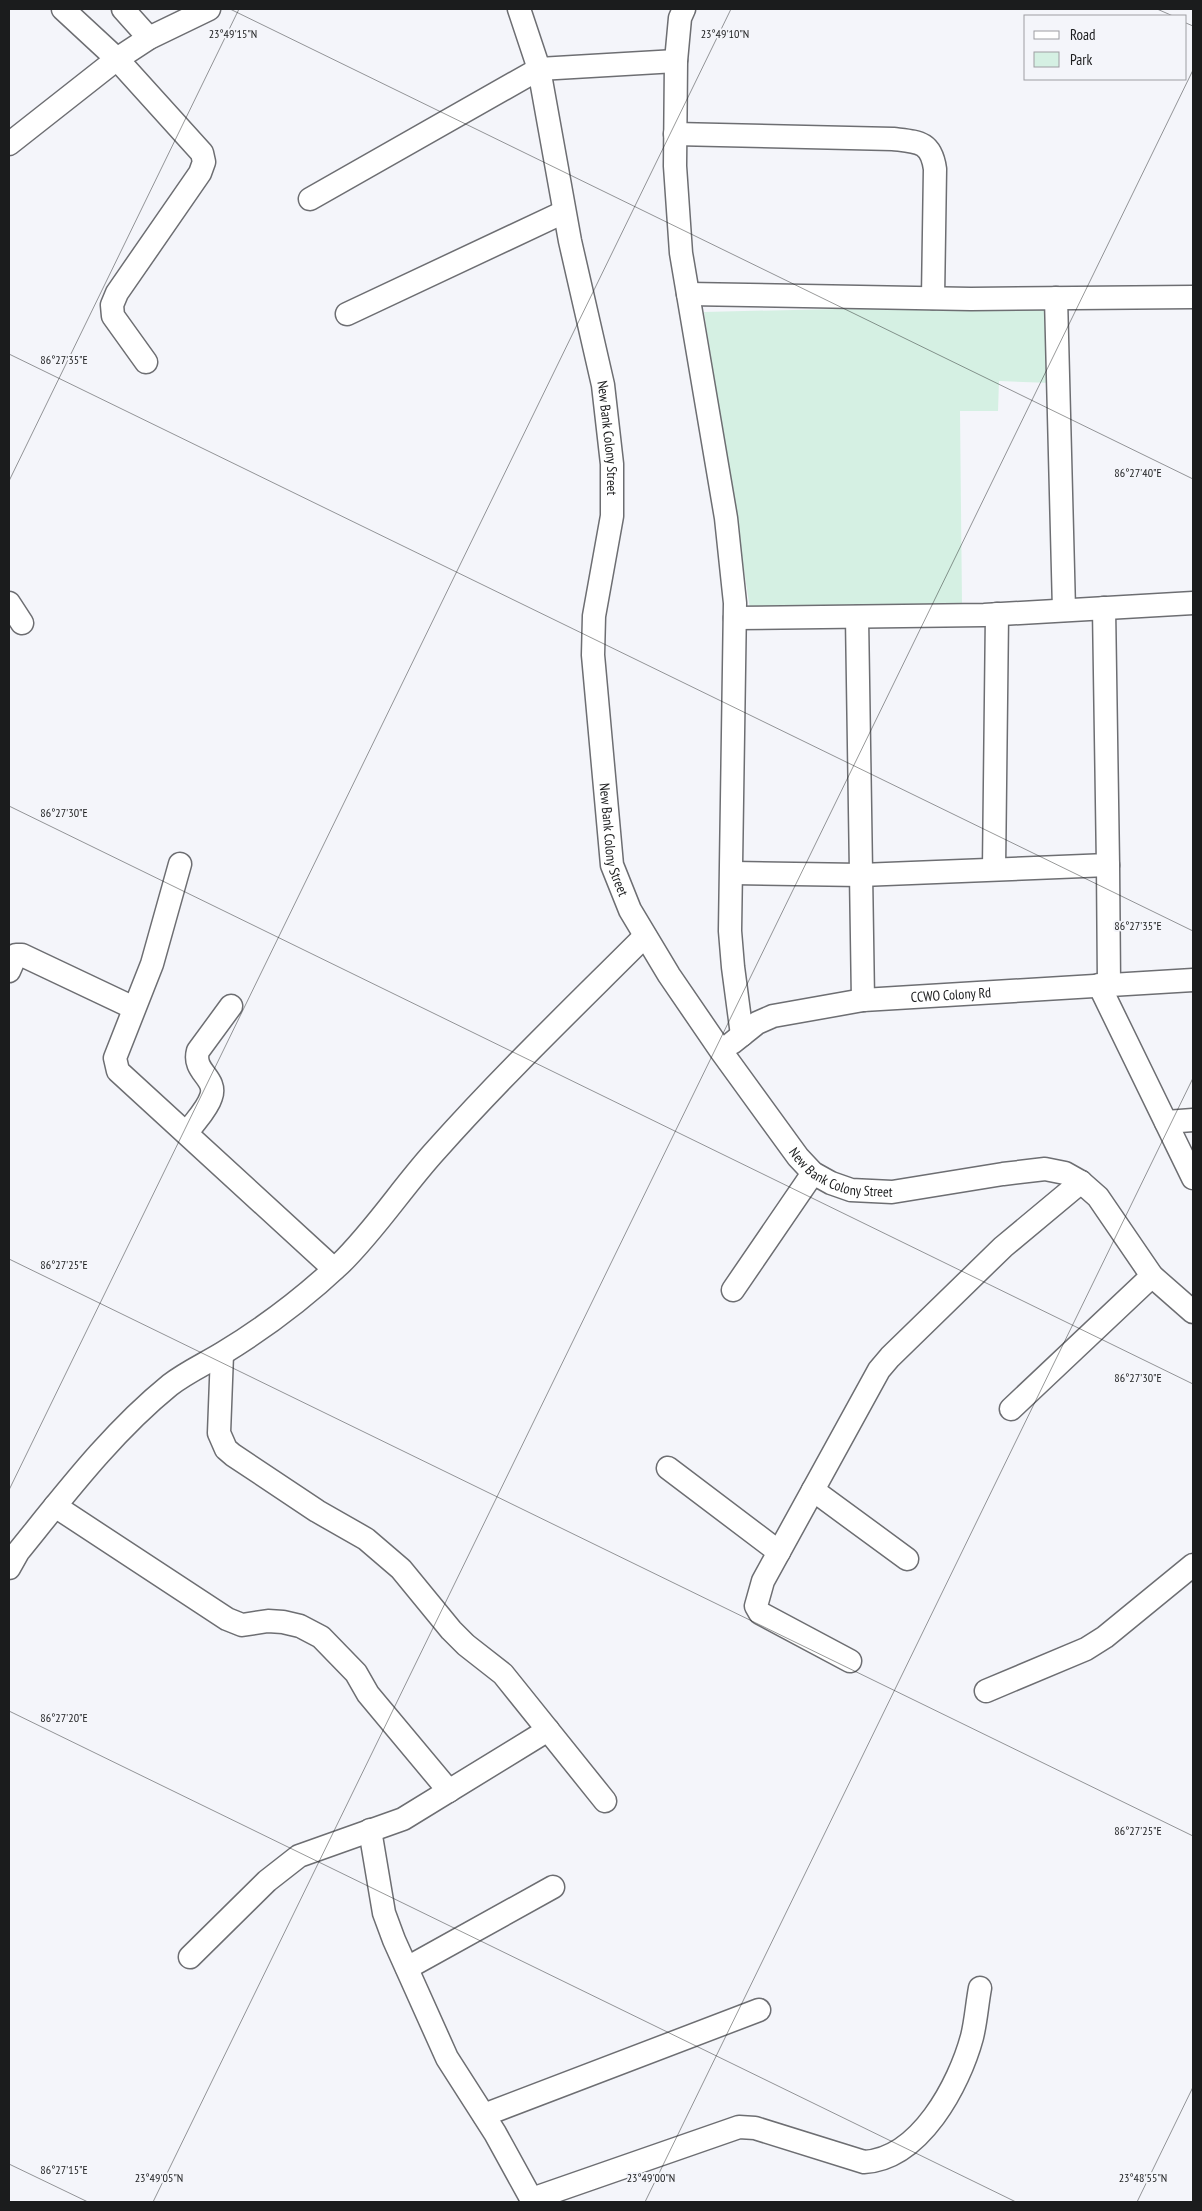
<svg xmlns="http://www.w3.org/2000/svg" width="1202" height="2211" viewBox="0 0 1202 2211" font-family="'PT Sans Narrow',sans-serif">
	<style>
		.green { fill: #d5f0e3 }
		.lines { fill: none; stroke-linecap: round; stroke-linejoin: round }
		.minor-casing { stroke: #6d6e72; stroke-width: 25 }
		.minor { stroke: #fff; stroke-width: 22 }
		.ticks { fill: none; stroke: #1b1c1d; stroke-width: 1; stroke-opacity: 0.45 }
		.labels { text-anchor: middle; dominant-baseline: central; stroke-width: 4; stroke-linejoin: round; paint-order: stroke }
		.street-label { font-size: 14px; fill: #1b1c1d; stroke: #f4f5fa }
		.ticks-label { font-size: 12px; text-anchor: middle; fill: #1b1c1d; stroke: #f4f5fa; stroke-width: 4; stroke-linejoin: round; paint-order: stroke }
	</style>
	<rect width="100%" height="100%" fill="#f4f5fa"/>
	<polygon class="green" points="1049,304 1052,383 999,381 998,411 960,411 962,604 750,609 704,312"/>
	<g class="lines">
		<defs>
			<g id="minor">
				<polyline points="63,9 117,59 202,153 204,162 200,173 117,293 112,305 113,316 146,362"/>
				<polyline points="123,9 149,38"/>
				<path id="s1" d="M519,9l20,60 31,172 33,144 9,79v52l-18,100 -1,39 19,210 18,45 39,65 52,76 77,106 15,16 18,10 20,7 41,2 111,-18 42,-5 20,4 16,9 17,15 54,79 41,36"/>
				<polyline points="684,9 680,18 676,61 675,166 681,253 726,518 735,603 730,931 733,967 742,1035"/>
				<path d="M675,134l218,5c25,3 38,2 42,30l-2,129"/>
				<polyline points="9,144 117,59 149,38 209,9"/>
				<polyline points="310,199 539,69 676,61"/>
				<polyline points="688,294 971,299 1193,297"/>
				<polyline points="1056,298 1064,610"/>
				<polyline points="347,314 564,212"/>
				<polyline points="9,603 22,623"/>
				<polyline points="857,617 863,1000"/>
				<polyline points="735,618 984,615 1193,603"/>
				<polyline points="180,864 152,964 115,1058 118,1071 334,1269"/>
				<polyline points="1108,865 1109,985"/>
				<polyline points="994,869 997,614"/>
				<polyline points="733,873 861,875 1108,865 1104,608"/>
				<polyline points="9,971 16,955 22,955 134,1008"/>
				<polyline points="1099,985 1193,1178"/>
				<path id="s2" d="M732,1043l25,-20 16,-7 90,-16 330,-20"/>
				<polyline points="1166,1122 1193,1120"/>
				<path d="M187,1133c7,-11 20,-23 24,-36 7,-19 -19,-25 -13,-46l33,-45"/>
				<polyline points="733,1290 813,1173"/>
				<polyline points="222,1354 219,1433 226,1449 233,1455 317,1511 366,1539 401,1569 451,1630 466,1645 503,1674 605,1801"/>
				<polyline points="1011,1409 1152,1276"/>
				<polyline points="668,1468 779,1552"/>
				<polyline points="813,1490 907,1559"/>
				<polyline points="55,1506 227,1619 242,1625 268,1621 283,1622 300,1626 321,1637 356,1673 368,1694 449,1791"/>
				<path d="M9,1568l9,-16c47,-58 94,-120 152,-167 17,-13 35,-21 53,-32 41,-25 82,-56 117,-89 36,-35 63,-78 97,-115 66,-74 138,-143 208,-213"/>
				<polyline points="850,1661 760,1613 756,1606 763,1581 879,1370 890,1357 1003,1247 1081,1182"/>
				<polyline points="986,1691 1086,1649 1105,1637 1193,1565"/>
				<polyline points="370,1830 384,1913 394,1940 447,2058 495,2133 533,2202"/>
				<polyline points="190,1957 267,1881 299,1856 403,1819 548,1730"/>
				<polyline points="407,1968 553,1887"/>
				<polyline points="484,2115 759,2010"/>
				<path d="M532,2199l207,-72 16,1 109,34c56,-3 95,-77 108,-125 4,-16 5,-33 8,-49"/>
			</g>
		</defs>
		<use href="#minor" class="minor-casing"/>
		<use href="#minor" class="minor"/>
	</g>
	<path class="ticks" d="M230,9l963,470M1157,9l16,7M1186,23l7,3M9,354l1184,577M9,481l230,-472M9,806l1184,578M9,1259l1184,577M9,1490l722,-1481M9,1711l1007,491M9,2164l79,38M153,2202l1040,-2132M645,2202l548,-1124M1137,2202l56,-115"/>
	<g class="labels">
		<g class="street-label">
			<text stroke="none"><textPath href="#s1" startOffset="439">New Bank Colony Street</textPath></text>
			<text stroke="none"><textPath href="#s1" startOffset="844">New Bank Colony Street</textPath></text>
			<text stroke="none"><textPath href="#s2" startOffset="229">CCWO Colony Rd</textPath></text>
			<text stroke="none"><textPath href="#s1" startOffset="1264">New Bank Colony Street</textPath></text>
		</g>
	</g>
	<g class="ticks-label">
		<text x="233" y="38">23°49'15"N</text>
		<text x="725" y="38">23°49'10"N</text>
		<text x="64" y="364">86°27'35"E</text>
		<text x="1138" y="477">86°27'40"E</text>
		<text x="64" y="817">86°27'30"E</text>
		<text x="1138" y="930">86°27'35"E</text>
		<text x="64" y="1269">86°27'25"E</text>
		<text x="1138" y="1382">86°27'30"E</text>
		<text x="64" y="1722">86°27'20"E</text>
		<text x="1138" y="1835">86°27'25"E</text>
		<text x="64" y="2174">86°27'15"E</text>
		<text x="159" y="2182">23°49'05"N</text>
		<text x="651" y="2182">23°49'00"N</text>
		<text x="1143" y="2182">23°48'55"N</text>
	</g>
	<rect width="1202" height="2211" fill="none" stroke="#1b1c1d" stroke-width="20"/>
	<rect x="1024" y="15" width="162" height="65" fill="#f4f5fa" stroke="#9d9ea2"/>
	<rect x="1034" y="31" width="25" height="8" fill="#ffffff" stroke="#9d9ea2"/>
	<text x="1070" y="40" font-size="15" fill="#1b1c1d">Road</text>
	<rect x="1034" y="52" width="25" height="15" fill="#d5f0e3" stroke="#9d9ea2"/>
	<text x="1070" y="65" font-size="15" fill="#1b1c1d">Park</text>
</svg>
